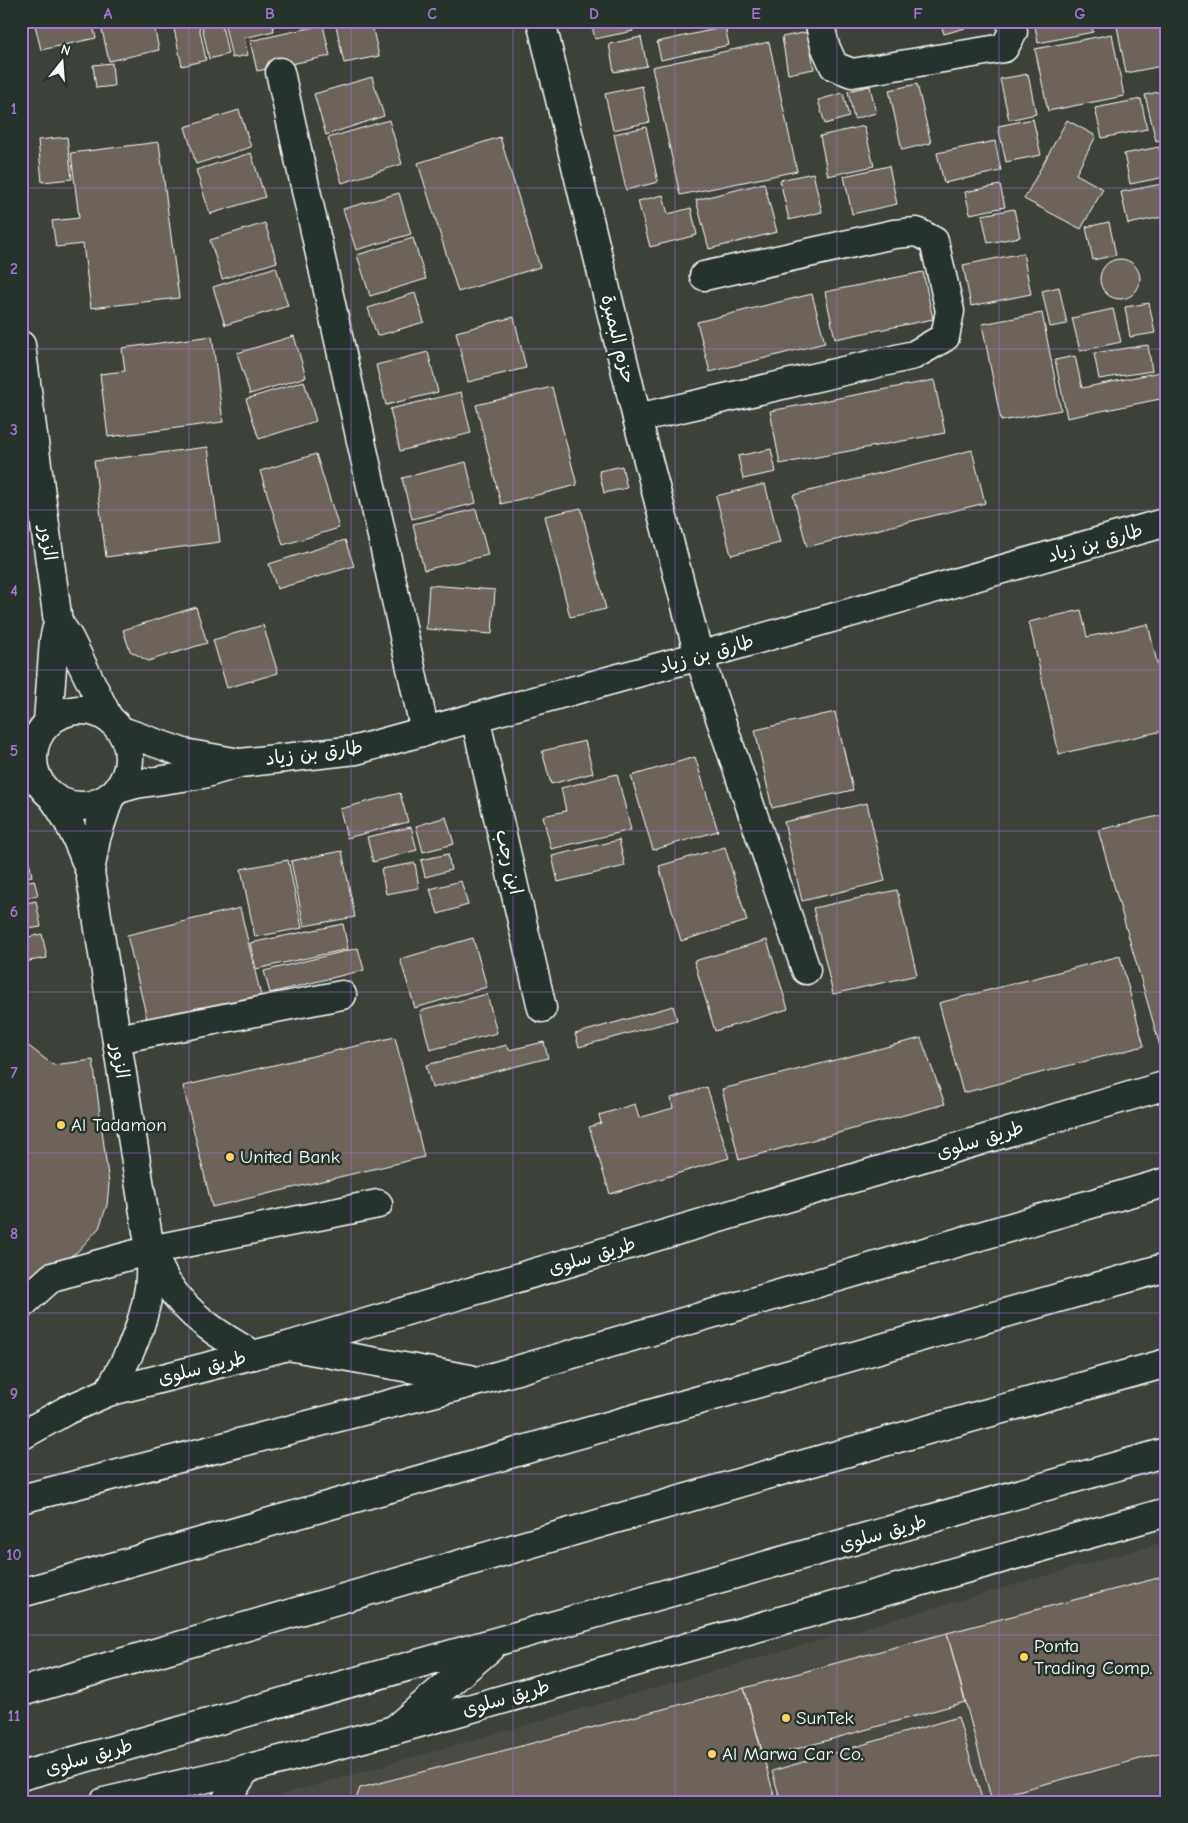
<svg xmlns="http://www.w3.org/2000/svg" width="1188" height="1823" viewBox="0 0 1188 1823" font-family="'Comic Neue','Playpen Sans Arabic',sans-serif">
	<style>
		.built { fill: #4b4b44 }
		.building { fill: #6e635a; stroke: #fff }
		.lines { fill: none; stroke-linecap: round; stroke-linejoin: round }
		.minor-casing { stroke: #fff; stroke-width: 31 }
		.major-casing { stroke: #fff; stroke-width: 31 }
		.highway-casing { stroke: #fff; stroke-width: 31 }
		.minor { stroke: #26332d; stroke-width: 28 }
		.major { stroke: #26332d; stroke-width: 28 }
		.highway { stroke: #26332d; stroke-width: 28 }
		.grid { fill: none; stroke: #a976d5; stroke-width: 1; stroke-opacity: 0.55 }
		.poi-dot { fill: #ffd166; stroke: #26332d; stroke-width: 2 }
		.labels { text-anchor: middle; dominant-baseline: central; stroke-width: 5; stroke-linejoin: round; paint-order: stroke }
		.street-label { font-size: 19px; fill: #fff; stroke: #26332d }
		.poi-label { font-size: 19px; fill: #fff; stroke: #26332d; text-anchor: start }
		.neatline { fill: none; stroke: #a976d5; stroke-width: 2 }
		.grid-label { font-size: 16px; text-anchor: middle; font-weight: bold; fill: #a976d5 }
	</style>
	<rect width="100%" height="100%" fill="#3c413a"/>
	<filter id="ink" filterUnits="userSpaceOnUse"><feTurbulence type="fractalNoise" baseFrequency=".02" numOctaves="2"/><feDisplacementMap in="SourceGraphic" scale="10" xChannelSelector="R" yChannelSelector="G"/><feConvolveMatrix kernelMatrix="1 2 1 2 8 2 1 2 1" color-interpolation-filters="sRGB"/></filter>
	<g filter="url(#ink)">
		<polygon class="built" points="1167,1541 1167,1795 1142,1802 266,1802 267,1799"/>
		<g class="building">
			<polygon points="34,21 92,21 96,38 41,50"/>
			<polygon points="100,21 153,21 159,50 109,61"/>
			<polygon points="186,21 198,21 206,60 182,66 173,24"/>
			<polygon points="201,21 221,21 228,54 209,59"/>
			<polygon points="224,21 272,21 274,31 244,38 248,55 232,58"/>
			<polygon points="335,21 371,21 379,56 344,63"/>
			<polygon points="591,21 631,21 633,31 595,39"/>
			<polygon points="730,21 757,21 732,27"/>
			<polygon points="940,21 978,21 979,24 944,34"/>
			<polygon points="1034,21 1091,21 1093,32 1038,43"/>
			<polygon points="1116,21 1167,21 1167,65 1126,73"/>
			<polygon points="323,25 330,56 257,71 250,41"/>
			<polygon points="725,27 729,45 661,60 657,42"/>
			<polygon points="808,32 814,69 788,74 782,37"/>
			<polygon points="1112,34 1124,96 1048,111 1035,49"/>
			<polygon points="641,37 647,66 614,72 609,44"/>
			<polygon points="769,42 797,171 680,195 652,67"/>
			<polygon points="112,63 114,86 96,88 93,65"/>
			<polygon points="1028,74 1036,114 1009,120 1000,79"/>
			<polygon points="372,77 384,116 326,135 314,94"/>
			<polygon points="917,84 931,143 902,150 889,90"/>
			<polygon points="642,86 650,122 613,130 605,94"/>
			<polygon points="870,86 876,113 854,119 848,91"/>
			<polygon points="1167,90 1167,138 1156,141 1145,95"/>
			<polygon points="843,93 849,117 825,124 818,100"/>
			<polygon points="1141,99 1147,129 1102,138 1095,108"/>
			<polygon points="239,110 251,147 196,164 185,127"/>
			<polygon points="1033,119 1041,155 1006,162 998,126"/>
			<polygon points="389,120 402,164 342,183 328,138"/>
			<polygon points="1067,120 1096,136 1076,174 1103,189 1081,229 1024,199"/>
			<polygon points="864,126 874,166 828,176 820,136"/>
			<polygon points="646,127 658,182 626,190 614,134"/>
			<polygon points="67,137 72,179 42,182 38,140"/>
			<polygon points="500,137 540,267 458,292 418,163"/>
			<polygon points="995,141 1001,171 944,183 937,153"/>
			<polygon points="159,142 179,298 91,308 83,244 56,247 52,221 79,218 71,153"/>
			<polygon points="1159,147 1165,177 1130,184 1124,154"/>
			<polygon points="251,153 265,197 210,214 196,170"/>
			<polygon points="889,166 897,204 852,214 844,176"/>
			<polygon points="813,173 822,212 789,220 780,180"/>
			<polygon points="764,183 777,232 709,249 696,200"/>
			<polygon points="1167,183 1167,216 1128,224 1121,192"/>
			<polygon points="1000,185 1005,207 970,214 965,192"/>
			<polygon points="399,193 411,234 356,250 343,209"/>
			<polygon points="663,195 668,214 691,208 697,235 650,247 638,201"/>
			<polygon points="1014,209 1020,237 988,243 982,215"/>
			<polygon points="1109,222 1116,255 1093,260 1086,227"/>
			<polygon points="265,223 277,262 222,279 210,240"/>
			<polygon points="413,238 426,279 370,296 357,255"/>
			<polygon points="1023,253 1031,294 971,306 963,265"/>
			<circle cx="1120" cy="279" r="20"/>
			<polygon points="276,267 288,306 225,325 213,287"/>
			<polygon points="923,272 933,319 835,339 825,292"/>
			<polygon points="1059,287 1067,324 1050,327 1042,291"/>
			<polygon points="415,293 424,322 377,336 368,308"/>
			<polygon points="812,294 825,343 710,372 697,322"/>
			<polygon points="1149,303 1155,333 1130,337 1125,307"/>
			<polygon points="1113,309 1121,342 1080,351 1072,318"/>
			<polygon points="1042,313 1061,410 1001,421 982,324"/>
			<polygon points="514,317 526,368 468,382 456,332"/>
			<polygon points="212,336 223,422 108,437 100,374 125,371 122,348"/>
			<polygon points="294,336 306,377 250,394 237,353"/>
			<polygon points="1148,345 1152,371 1099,379 1094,353"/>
			<polygon points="428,352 438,392 386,405 376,365"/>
			<polygon points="1075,356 1082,388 1160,372 1165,398 1067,418 1055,360"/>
			<polygon points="934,380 945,433 780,464 770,411"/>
			<polygon points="304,381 316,421 259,439 246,399"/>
			<polygon points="552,387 577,485 501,504 476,405"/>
			<polygon points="461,392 471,433 400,451 390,409"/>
			<polygon points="208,447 220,542 106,557 94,461"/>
			<polygon points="771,449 776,472 743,479 738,456"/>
			<polygon points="972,450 985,503 807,547 793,495"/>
			<polygon points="316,454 339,528 283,545 260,471"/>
			<polygon points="466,462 476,503 412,519 402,478"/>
			<polygon points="622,466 627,488 604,493 599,471"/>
			<polygon points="765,484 780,543 731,555 716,496"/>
			<polygon points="581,508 606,609 570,617 545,516"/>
			<polygon points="476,509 488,555 424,570 413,524"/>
			<polygon points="345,540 354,566 277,589 269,564"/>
			<polygon points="429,585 495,590 492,634 426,629"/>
			<polygon points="196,607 207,643 148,661 130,651 123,630"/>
			<polygon points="1081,610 1087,637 1148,624 1167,706 1167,730 1059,754 1029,622"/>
			<polygon points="263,625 278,673 227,688 213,640"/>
			<polygon points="835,712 853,790 772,808 755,730"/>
			<polygon points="585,741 593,773 551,784 542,751"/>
			<polygon points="695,757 718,831 653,850 631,776"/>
			<polygon points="617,774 631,830 551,849 543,816 566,811 561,788"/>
			<polygon points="400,793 408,822 347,838 340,809"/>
			<polygon points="867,803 885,881 802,901 784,822"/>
			<polygon points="1167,814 1167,1044 1160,1046 1098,830"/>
			<polygon points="446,817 454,844 423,852 416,826"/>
			<polygon points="411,827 417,850 373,862 367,837"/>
			<polygon points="619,840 625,866 558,882 552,856"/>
			<polygon points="25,841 32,876 21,878 21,842"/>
			<polygon points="725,847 747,921 681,941 659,866"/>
			<polygon points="342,851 355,917 304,926 291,861"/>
			<polygon points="448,854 451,870 425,877 421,860"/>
			<polygon points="288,860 302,928 255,937 241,869"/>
			<polygon points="415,863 419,888 386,894 381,869"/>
			<polygon points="34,880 38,895 21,899 21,883"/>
			<polygon points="461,881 468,905 438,914 430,889"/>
			<polygon points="897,890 917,975 833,994 813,908"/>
			<polygon points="36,901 41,927 21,930 21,904"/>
			<polygon points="240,908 261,996 148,1023 127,935"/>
			<polygon points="343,924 348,949 256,969 250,943"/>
			<polygon points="42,934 47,958 23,962 21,939"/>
			<polygon points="473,938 487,987 415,1008 400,959"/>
			<polygon points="767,940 788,1009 715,1031 694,961"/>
			<polygon points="358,948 364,970 270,993 264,971"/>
			<polygon points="1120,956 1144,1046 963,1093 939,1003"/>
			<polygon points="487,994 497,1033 430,1050 420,1011"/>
			<polygon points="673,1006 677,1020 579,1047 575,1034"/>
			<polygon points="395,1037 424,1157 212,1207 183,1086"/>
			<polygon points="921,1038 945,1104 739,1160 722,1089"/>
			<polygon points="21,1040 53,1065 93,1060 109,1184 107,1205 99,1228 77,1252 34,1279 21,1281"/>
			<polygon points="544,1042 548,1058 432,1088 426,1065 507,1045 509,1050"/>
			<polygon points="707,1087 729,1158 610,1194 589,1127 601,1123 599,1115 635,1104 639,1118 673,1108 671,1098"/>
			<polygon points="1162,1577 1167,1597 1167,1752 991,1798 947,1633"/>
			<polygon points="947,1633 965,1702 764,1758 744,1688"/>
			<polygon points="744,1688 776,1802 355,1802 360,1788"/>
			<polygon points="958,1717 983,1802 781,1802 772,1771"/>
		</g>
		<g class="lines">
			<defs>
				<g id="minor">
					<polyline points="541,21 637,418 699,656 806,970"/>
					<polyline points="819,21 825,46 834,66 852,73 1004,48 1013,32 1011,21"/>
					<polyline points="280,72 425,732"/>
					<polyline points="21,345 58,622 54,640 48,722"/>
					<polyline points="637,418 914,355 945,337 950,311 934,241 917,232 894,234 704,276"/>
					<polyline points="58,622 69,638 109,719"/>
					<circle cx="81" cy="758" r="48"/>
					<polyline points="475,717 542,1008"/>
					<polyline points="122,731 184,753 234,762"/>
					<polyline points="118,789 136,784 203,774 240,763 356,750 699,656 1167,522"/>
					<path d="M53,798c17,23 27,47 37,74l60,378c0,12 1,26 -1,38 -6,40 -21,71 -41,104"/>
					<polyline points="90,872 96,838 110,796"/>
					<polyline points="117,1039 342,995"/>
					<path d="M151,1251c5,10 10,22 16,32 21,33 53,53 87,72"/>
					<polyline points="21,1305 52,1277 150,1250 378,1204"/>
					<polyline points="21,1436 67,1410 108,1392 288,1346 1167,1085"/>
					<polyline points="104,1802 246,1769 394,1730 1167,1512"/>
					<polyline points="225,1802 246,1769"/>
				</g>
				<g id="major">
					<polyline points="288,1346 470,1379"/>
					<polyline points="21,1499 479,1381 1167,1182"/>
					<polyline points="394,1730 490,1648"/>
					<polyline points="21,1776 1167,1452"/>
				</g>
				<g id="highway">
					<polyline points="21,1593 1167,1267"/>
					<polyline points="21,1692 780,1471 1167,1363"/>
				</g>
			</defs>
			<use href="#minor" class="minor-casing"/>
			<use href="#major" class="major-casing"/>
			<use href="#highway" class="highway-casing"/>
			<use href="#minor" class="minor"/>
			<use href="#major" class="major"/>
			<use href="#highway" class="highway"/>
		</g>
	</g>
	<path class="grid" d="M189,21v1781M351,21v1781M513,21v1781M675,21v1781M837,21v1781M999,21v1781M21,188h1146M21,349h1146M21,510h1146M21,670h1146M21,831h1146M21,992h1146M21,1153h1146M21,1313h1146M21,1474h1146M21,1635h1146"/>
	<g class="poi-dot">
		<circle cx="61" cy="1125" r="5"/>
		<circle cx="230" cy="1157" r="5"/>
		<circle cx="1024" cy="1657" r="5"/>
		<circle cx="786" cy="1718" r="5"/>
		<circle cx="712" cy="1754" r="5"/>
	</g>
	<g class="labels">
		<g class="street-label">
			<text transform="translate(618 339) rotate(76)">حزم البمبرة</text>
			<text transform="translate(48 543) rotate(82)">الزور</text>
			<text transform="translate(1095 543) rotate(-16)">طارق بن زياد</text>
			<text transform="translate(706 654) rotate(-16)">طارق بن زياد</text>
			<text transform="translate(314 753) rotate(-7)">طارق بن زياد</text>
			<text transform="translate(509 862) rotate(77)">ابن رجب</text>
			<text transform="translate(120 1061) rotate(81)">الزور</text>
			<text transform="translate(980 1140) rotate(-17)">طريق سلوى</text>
			<text transform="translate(592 1256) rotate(-17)">طريق سلوى</text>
			<text transform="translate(202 1368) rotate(-14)">طريق سلوى</text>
			<text transform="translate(883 1533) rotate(-16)">طريق سلوى</text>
			<text transform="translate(506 1698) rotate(-16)">طريق سلوى</text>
			<text transform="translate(89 1757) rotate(-16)">طريق سلوى</text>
		</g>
		<g class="poi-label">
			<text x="71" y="1125">Al Tadamon</text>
			<text x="240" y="1157">United Bank</text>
			<text x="1034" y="1646">Ponta<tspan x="1034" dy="22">Trading Comp.</tspan></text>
			<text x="796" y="1718">SunTek</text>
			<text x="722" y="1754">Al Marwa Car Co.</text>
		</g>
	</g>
	<rect width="1188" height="1823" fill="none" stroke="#26332d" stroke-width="55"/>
	<g transform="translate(62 62) rotate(17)" stroke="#26332d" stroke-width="4" paint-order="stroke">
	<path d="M0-4L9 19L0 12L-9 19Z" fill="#ffffff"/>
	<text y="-8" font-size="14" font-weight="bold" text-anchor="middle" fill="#ffffff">N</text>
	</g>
	<rect x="28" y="28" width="1132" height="1768" class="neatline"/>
	<g class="grid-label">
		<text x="108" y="19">A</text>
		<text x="270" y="19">B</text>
		<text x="432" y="19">C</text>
		<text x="594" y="19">D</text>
		<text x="756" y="19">E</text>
		<text x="918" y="19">F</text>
		<text x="1080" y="19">G</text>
		<text x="14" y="114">1</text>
		<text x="14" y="274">2</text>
		<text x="14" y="435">3</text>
		<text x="14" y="596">4</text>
		<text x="14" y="756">5</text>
		<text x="14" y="917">6</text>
		<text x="14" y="1078">7</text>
		<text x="14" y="1239">8</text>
		<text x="14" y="1399">9</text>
		<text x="14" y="1560">10</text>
		<text x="14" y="1721">11</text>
	</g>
</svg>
